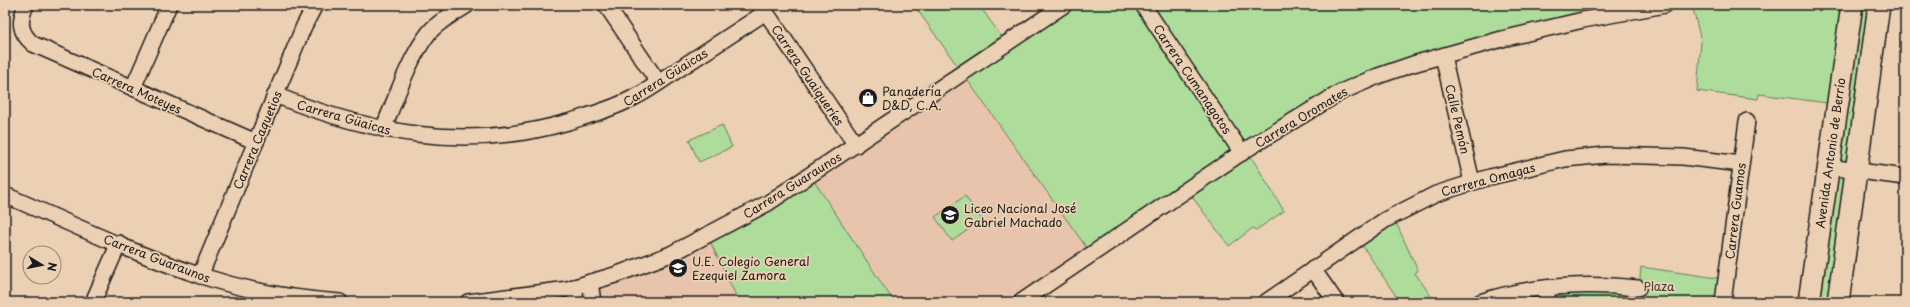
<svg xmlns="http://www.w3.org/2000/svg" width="1910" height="307" viewBox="0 0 1910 307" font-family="'Playpen Sans',sans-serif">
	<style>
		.built { fill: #e9c4ac }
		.green { fill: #aedc9b; stroke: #657c5c }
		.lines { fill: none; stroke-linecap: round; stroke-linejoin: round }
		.street-casing { stroke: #1c1c1c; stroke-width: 18 }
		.secondary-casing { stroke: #1c1c1c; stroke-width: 24 }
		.street { stroke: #ecd0b3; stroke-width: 15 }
		.secondary { stroke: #ecd0b3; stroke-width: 21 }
		.labels { text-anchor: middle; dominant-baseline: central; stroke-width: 3.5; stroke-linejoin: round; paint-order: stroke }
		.street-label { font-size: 12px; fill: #1c1c1c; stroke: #ecd0b3 }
		.poi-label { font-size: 12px; fill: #1c1c1c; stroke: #ecd0b3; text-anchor: start }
		.park-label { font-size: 12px; fill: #394235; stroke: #ecd0b3 }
	</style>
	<rect width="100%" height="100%" fill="#ecd0b3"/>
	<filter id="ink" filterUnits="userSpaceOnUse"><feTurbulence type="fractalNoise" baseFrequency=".025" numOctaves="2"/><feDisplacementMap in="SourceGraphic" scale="8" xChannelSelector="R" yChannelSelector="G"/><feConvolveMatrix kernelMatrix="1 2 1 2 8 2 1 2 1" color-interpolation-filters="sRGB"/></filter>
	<g filter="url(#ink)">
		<g class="built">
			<polygon points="962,74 1091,254 1021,302 894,302 810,175"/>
			<polygon points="707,235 739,302 593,302 590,282"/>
			<polygon points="568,289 576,302 468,302"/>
		</g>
		<g class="green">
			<polygon points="914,5 979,5 1007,44 1064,5 1665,5 1378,76 1091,254"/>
			<polygon points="1692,5 1850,5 1835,104 1759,94 1758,99 1697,91 1701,41"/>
			<polygon points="1852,5 1879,5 1838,302 1809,302"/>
			<polygon points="722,125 732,147 699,162 689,140"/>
			<polygon points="1247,150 1284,211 1256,230 1253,228 1229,246 1187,190"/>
			<polygon points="810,175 894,302 739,302 707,235"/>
			<polygon points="965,196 982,220 952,241 935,217"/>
			<polygon points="1393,216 1418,271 1415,273 1435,302 1400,302 1358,239"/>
			<polygon points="1641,267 1724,279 1722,302 1550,302 1547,289 1639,289"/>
		</g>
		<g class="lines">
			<defs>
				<g id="street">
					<path d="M26,5c-7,16 -7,27 7,39l223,98"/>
					<polyline points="606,5 658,82"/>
					<polyline points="761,5 856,145"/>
					<polyline points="1143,5 1242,153"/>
					<polyline points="1443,56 1472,182"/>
					<polyline points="133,88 169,5"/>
					<path d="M275,95c97,39 191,57 293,27 22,-7 45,-13 65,-24 17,-8 31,-19 46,-29 29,-19 58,-38 87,-57"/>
					<path d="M383,129c13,-30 25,-69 45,-95 9,-12 26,-20 39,-29"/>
					<polyline points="1828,167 1905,177"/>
					<path d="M5,195c65,28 133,61 200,82 43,14 90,22 135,25"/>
					<polyline points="1313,269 1336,302"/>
					<polyline points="200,276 304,26 315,5"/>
					<polyline points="590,282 593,302"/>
					<polyline points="574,287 576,302"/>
					<polyline points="1546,288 1548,302"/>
					<polyline points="93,302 119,243"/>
					<polyline points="468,302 568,289 615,275 671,254 768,203 1064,5"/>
					<polyline points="1021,302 1247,149 1341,92 1378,76 1413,64 1502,39 1583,20 1665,5"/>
					<polyline points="1266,302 1385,220 1436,194 1490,177 1565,159 1606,155 1683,157 1741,164"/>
					<path d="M1480,302c50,-17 106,-19 158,-14"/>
					<polyline points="1723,302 1747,121"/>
				</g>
				<g id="secondary">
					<polyline points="1809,302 1852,5"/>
					<polyline points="1838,302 1879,5"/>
				</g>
			</defs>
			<use href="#street" class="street-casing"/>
			<use href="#secondary" class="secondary-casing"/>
			<use href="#street" class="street"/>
			<use href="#secondary" class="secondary"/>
		</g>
	</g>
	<defs>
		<symbol id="shop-disc" viewBox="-11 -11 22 22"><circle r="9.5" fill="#1c1c1c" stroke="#ecd0b3"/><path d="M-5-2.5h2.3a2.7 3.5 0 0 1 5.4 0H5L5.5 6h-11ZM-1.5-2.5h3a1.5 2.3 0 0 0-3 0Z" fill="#fff"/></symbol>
		<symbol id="school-disc" viewBox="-11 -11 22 22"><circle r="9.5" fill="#1c1c1c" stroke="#ecd0b3"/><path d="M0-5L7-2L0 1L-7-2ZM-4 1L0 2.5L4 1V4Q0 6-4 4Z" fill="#fff"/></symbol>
	</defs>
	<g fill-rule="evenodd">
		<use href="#shop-disc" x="857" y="87" width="22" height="22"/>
		<use href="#school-disc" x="939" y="204" width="22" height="22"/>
		<use href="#school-disc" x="667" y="257" width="22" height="22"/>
	</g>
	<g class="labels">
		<g class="street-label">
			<text transform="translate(808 75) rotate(56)">Carrera Guaiqueríes</text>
			<text transform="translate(665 77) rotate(-32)">Carrera Güaicas</text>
			<text transform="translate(1193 79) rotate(56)">Carrera Cumanagotos</text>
			<text transform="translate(137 90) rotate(24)">Carrera Moteyes</text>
			<text transform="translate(344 117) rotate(16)">Carrera Güaicas</text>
			<text transform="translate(1301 117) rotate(-31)">Carrera Oromates</text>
			<text transform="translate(1458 119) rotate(77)">Calle Pemón</text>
			<text transform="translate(257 140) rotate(-67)">Carrera Caquetios</text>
			<text transform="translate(1830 153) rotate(-82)">Avenida Antonio de Berrío</text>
			<text transform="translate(1488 179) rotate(-15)">Carrera Omagas</text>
			<text transform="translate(792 185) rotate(-32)">Carrera Guaraunos</text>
			<text transform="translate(1735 211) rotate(-83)">Carrera Guamos</text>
			<text transform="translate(157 258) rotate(21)">Carrera Guaraunos</text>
		</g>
		<g class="poi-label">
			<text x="882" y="91">Panadería<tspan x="882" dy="14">D&amp;D, C.A.</tspan></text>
			<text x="964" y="208">Liceo Nacional José<tspan x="964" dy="14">Gabriel Machado</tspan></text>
			<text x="692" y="261">U.E. Colegio General<tspan x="692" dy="14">Ezequiel Zamora</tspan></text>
		</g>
		<g class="park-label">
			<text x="1659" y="286">Plaza</text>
		</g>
	</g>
	<rect width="1910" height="307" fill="none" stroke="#ecd0b3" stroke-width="20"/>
	<rect x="10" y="10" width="1890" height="287" fill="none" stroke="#1c1c1c" stroke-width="1.5" filter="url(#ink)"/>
	<g transform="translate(42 265) rotate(100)"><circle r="19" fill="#ecd0b3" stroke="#998877"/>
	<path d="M0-3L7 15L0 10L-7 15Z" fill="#1c1c1c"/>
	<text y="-6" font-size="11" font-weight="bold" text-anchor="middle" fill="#1c1c1c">N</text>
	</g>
</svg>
